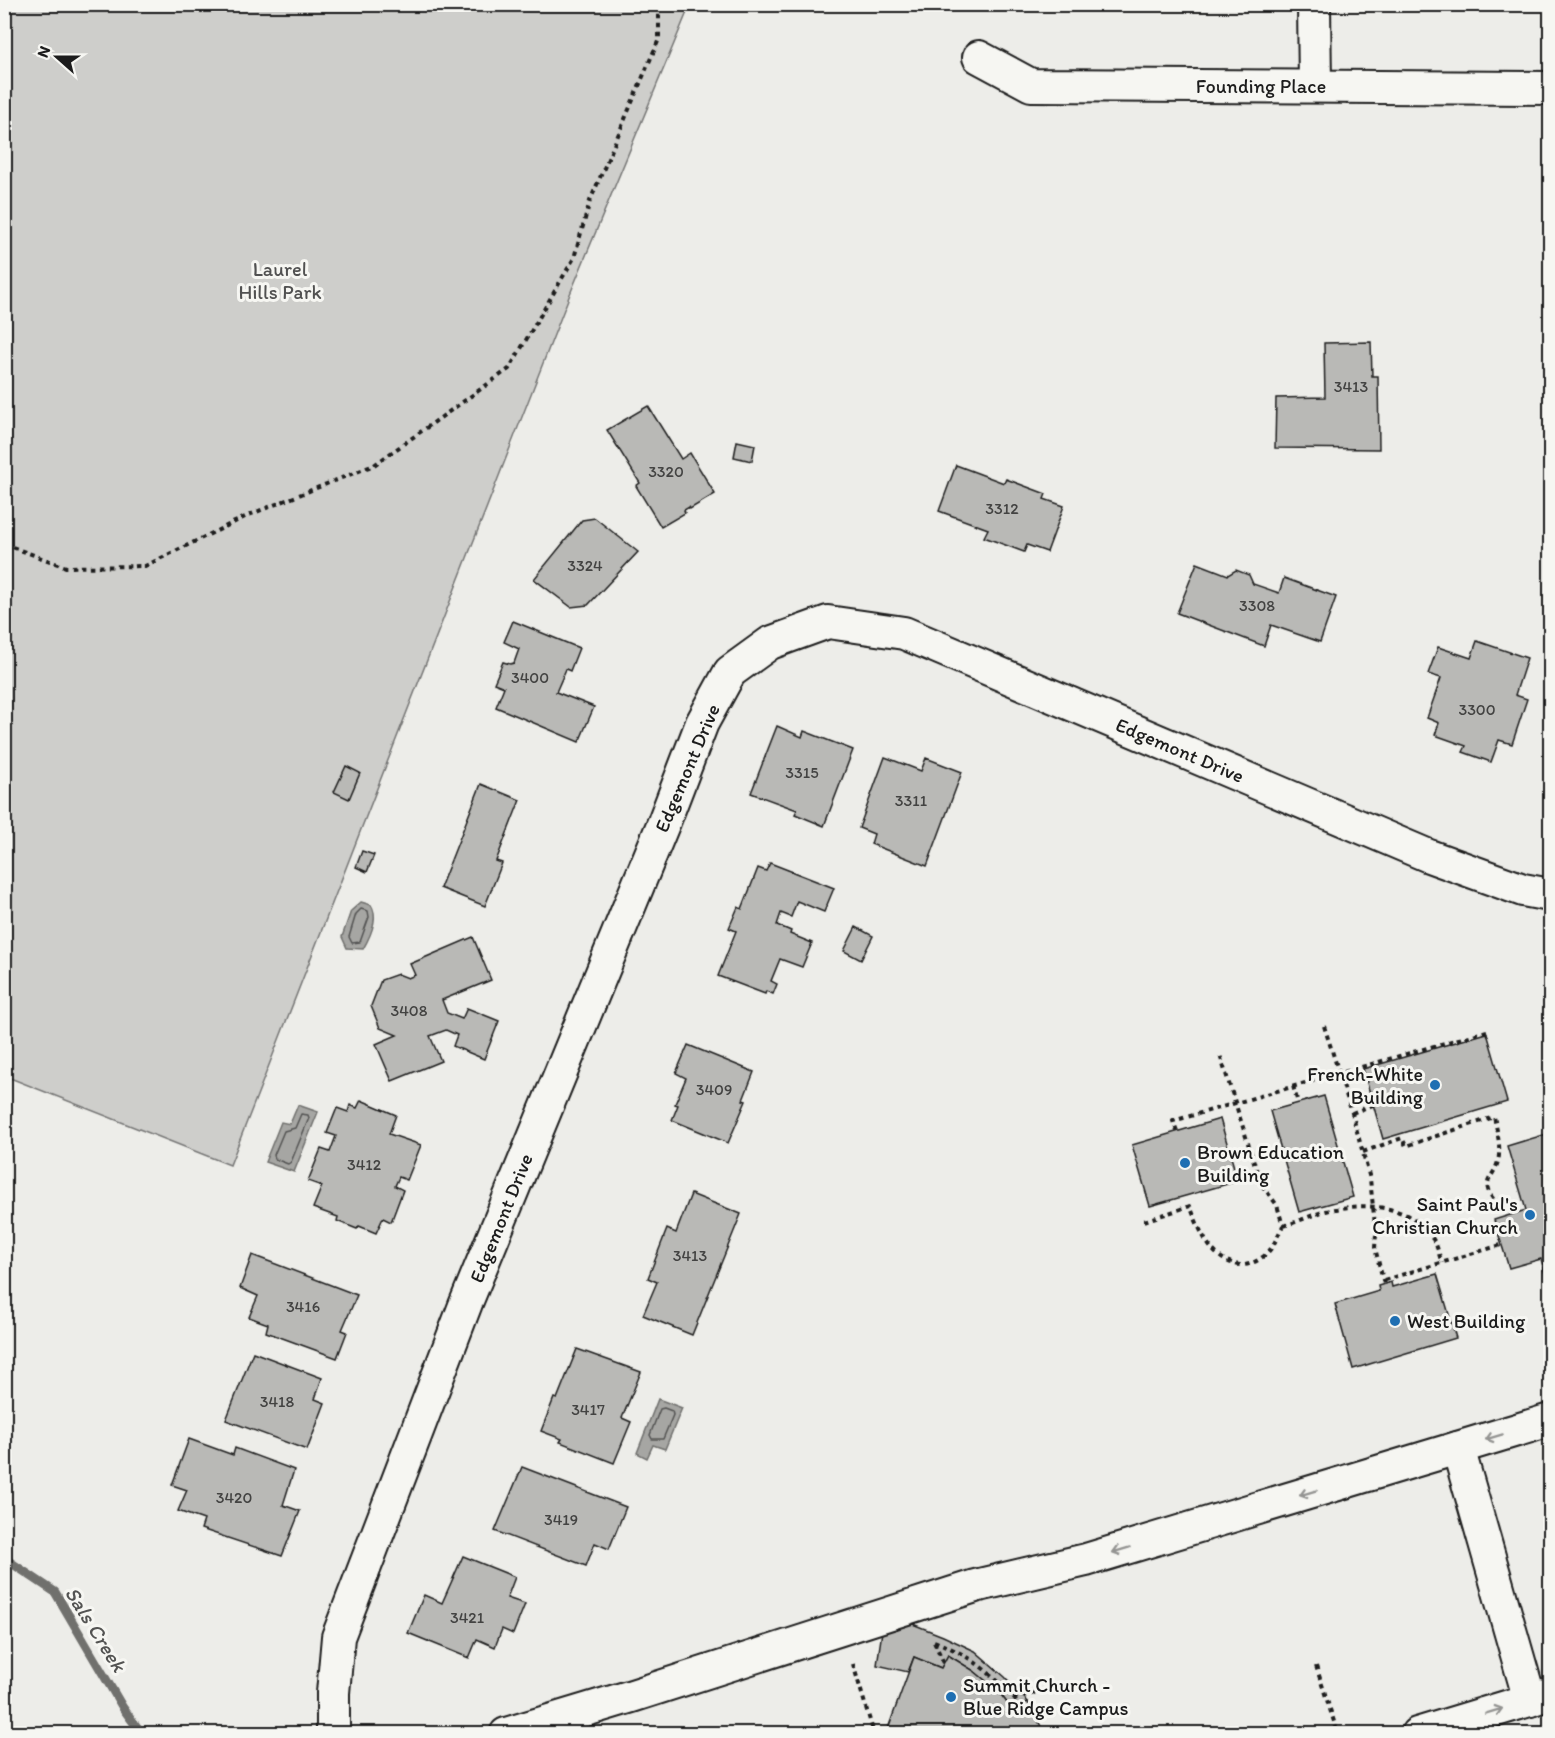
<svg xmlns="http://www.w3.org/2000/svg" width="1555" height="1738" viewBox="0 0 1555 1738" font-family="Itim,sans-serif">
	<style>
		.green { fill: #cececb; stroke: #757574; stroke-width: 1.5 }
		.water { fill: #a6a6a3; stroke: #6f6f6d; stroke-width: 1.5 }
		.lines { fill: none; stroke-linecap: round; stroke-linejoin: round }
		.shore { stroke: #535352; stroke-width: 1.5 }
		.stream { stroke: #6f6f6d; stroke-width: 9 }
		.building { fill: #b9b9b6; stroke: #1c1c1c; stroke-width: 1.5 }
		.minor-casing { stroke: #1c1c1c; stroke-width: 36 }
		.path { stroke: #1c1c1c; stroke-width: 4; stroke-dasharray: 4.5 4.5; stroke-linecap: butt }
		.minor { stroke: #f6f6f2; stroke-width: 32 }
		.oneway { stroke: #949492 }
		.poi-dot { fill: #1f6fb2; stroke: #f6f6f2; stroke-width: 2 }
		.labels { text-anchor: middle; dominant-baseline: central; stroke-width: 6; stroke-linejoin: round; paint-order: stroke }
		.number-label { font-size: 16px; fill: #434342 }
		.street-label { font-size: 20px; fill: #1c1c1c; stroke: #f6f6f2 }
		.park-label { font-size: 20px; fill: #515151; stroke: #f6f6f2 }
		.poi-label { font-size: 20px; fill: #1c1c1c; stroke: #f6f6f2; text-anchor: start }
		.water-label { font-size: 21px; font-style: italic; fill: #535352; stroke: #f6f6f2 }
	</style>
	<rect width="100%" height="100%" fill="#edede9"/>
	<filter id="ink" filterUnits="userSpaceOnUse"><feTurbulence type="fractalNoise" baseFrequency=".0167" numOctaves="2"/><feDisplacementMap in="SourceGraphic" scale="12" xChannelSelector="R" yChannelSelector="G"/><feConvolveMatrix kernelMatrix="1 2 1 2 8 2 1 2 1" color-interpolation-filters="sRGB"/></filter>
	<g filter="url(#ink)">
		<polygon class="green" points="4,5 690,5 570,294 230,1165 5,1076"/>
		<g class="water">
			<path d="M361,902l10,3c8,12 -1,32 -8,44l-16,-1 -5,-11 9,-26z"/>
			<polygon points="298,1105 318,1112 294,1172 265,1162 281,1122 290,1124"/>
			<polygon points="658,1399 682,1408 665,1449 653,1445 647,1458 637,1453"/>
		</g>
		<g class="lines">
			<g class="shore">
				<polygon points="361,909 368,911 369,917 360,942 352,943 349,937 356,914"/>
				<polygon points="301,1114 308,1115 309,1118 291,1162 288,1164 275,1159 274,1155 284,1131 295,1128"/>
				<polygon points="664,1408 672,1411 673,1415 663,1439 652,1439 650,1435 660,1409"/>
			</g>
			<polyline class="stream" points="4,1558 55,1592 123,1708 142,1734"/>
		</g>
		<g class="building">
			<polygon points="1371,342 1372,376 1378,376 1379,449 1275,448 1276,398 1325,397 1324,343"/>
			<polygon points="648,406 681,459 690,453 715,494 690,509 689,507 684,510 685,513 661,527 636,486 640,483 607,430"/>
			<polygon points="737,441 755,445 752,461 734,457"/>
			<polygon points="956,465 1004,483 1006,479 1046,494 1044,499 1064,506 1047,552 1027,545 1024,552 984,537 988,529 939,511"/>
			<polygon points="595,518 638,552 588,605 571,607 534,579 582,520"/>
			<polygon points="1197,563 1228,575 1236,570 1249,575 1253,584 1279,593 1284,578 1336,597 1320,642 1271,625 1264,646 1177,613"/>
			<polygon points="513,621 579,648 570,671 566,669 556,692 594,707 579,742 496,707 504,687 494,683 503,662 510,664 514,663 519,649 504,642"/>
			<polygon points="1477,641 1527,658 1515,695 1527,699 1512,744 1499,740 1491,762 1463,752 1466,746 1435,735 1439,723 1427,718 1441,678 1428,674 1438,647 1471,658"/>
			<polygon points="777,726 802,737 804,731 853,750 824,826 795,814 797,810 751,793"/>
			<polygon points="885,757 921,771 926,758 962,772 927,866 871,844 874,834 859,828"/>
			<polygon points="346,766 360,773 349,799 334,792"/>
			<polygon points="481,784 520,800 496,861 502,863 485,906 440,888"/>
			<polygon points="362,851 374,855 367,872 356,867"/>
			<polygon points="770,863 834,888 824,912 797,901 791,917 781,913 777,925 791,931 790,934 812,943 802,967 780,959 771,981 777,984 773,994 766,991 765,994 718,976 736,931 729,928 738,907 742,909 758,868 766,871"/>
			<polygon points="856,927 873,936 861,960 844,951"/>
			<polygon points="473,937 491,980 442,1000 447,1013 462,1019 467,1008 499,1021 484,1059 453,1046 457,1035 446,1030 430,1036 441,1061 392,1081 376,1044 397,1035 380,1028 371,1006 381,980 398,974 408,978 415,975 410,964"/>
			<polygon points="1487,1033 1507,1102 1383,1139 1363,1069"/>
			<polygon points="688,1045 754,1072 743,1100 746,1101 728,1143 672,1120 678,1105 675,1104 686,1078 676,1073"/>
			<polygon points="1324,1096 1353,1197 1299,1212 1270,1111"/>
			<polygon points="361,1100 396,1115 389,1134 421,1145 407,1180 399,1177 395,1186 403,1190 391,1222 383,1218 376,1233 359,1226 357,1229 337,1221 338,1217 313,1208 322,1186 308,1181 321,1149 330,1152 336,1136 327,1133 337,1108 348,1112 350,1105 357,1108"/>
			<polygon points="1220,1119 1238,1181 1150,1206 1132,1145"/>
			<polygon points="1550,1133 1550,1289 1549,1289 1541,1259 1509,1268 1494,1220 1526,1210 1507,1146"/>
			<polygon points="691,1194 741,1214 692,1335 643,1315 657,1282 648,1278 667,1229 676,1233"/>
			<polygon points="252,1255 357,1295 342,1330 347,1332 337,1358 266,1332 268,1324 249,1317 258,1296 240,1288"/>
			<polygon points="1437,1274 1456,1338 1353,1369 1335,1304 1379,1291 1378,1286 1391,1282 1392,1287"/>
			<polygon points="577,1349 641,1372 622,1418 631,1422 614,1463 560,1442 562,1439 541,1431 554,1398 557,1399"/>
			<polygon points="253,1352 322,1378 315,1399 325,1403 307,1450 226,1420"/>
			<polygon points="189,1439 233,1455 235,1448 294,1470 283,1505 300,1511 282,1556 201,1529 204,1520 178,1511 187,1490 172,1485"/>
			<polygon points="522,1467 626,1507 609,1549 595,1543 586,1566 495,1531"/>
			<polygon points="463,1556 515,1577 507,1598 525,1604 513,1634 502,1629 495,1647 477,1639 469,1658 408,1633 424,1595 442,1603"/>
			<polygon points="884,1618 905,1621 943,1636 975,1651 1005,1677 1028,1702 1014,1712 998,1691 974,1671 948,1655 941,1668 914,1657 908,1672 877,1665"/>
			<polygon points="948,1655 974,1671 998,1691 1014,1712 1028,1702 1045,1734 886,1734 914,1657 941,1668"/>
		</g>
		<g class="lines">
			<defs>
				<g id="minor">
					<polyline points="1314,4 1315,86"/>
					<polyline points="979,57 1031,85 1550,88"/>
					<polyline points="1458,1448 1530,1700"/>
					<polyline points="333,1734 333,1693 338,1637 466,1303 664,822 702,723 730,672 770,643 828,622 904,633 1429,856 1523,890 1550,895"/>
					<polyline points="506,1734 632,1696 975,1586 1086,1560 1550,1420"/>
					<polyline points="1417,1734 1549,1694"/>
				</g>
			</defs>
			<use href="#minor" class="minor-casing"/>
			<g class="path">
				<polyline points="4,544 66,567 145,566 249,515 374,465 509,369 574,258 590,201 659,39 659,4"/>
				<polyline points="1324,1026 1352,1113 1370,1179 1376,1234 1375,1248 1384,1284"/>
				<polyline points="1293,1086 1298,1103"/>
				<polyline points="1352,1113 1373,1105"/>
				<polyline points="1177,1131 1173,1121 1490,1030"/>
				<path d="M1363,1152l39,-14 4,8 88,-29c3,13 6,25 5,38 -2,25 -25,25 0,50"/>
				<path d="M1144,1221l46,-15c10,24 20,55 50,59 10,1 22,-6 29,-14 6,-7 9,-17 14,-25l-6,-21 -16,-21 -41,-129"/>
				<path d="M1283,1226c15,-4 28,-11 43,-15 37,-9 87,-8 108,30 4,6 5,15 8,22"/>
				<polyline points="1384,1280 1501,1245"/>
				<path d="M934,1641c38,15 61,34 87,66"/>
				<polyline points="934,1642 944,1663"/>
				<polyline points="853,1664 874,1734"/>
				<polyline points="1316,1666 1338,1734"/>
				<polyline points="1013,1698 1069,1685"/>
			</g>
			<use href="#minor" class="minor"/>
		</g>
		<defs><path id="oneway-shaft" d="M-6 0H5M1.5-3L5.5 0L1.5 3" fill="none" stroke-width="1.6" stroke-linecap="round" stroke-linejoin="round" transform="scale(1.5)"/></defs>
		<g class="oneway">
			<use href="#oneway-shaft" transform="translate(1494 1437) rotate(163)"/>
			<use href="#oneway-shaft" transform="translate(1308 1493) rotate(163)"/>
			<use href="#oneway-shaft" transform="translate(1121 1550) rotate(163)"/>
			<use href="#oneway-shaft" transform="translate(1494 1711) rotate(-17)"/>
		</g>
	</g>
	<g class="poi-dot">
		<circle cx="1435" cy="1085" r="6"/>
		<circle cx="1185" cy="1163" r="6"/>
		<circle cx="1530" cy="1215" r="6"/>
		<circle cx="1395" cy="1321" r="6"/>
		<circle cx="951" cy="1697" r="6"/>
	</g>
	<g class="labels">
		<g class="number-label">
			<text x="1351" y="386">3413</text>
			<text x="666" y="471">3320</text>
			<text x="1002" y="508">3312</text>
			<text x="585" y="565">3324</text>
			<text x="1257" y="605">3308</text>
			<text x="530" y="677">3400</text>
			<text x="1477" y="709">3300</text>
			<text x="802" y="772">3315</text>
			<text x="911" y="800">3311</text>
			<text x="409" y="1010">3408</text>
			<text x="714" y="1089">3409</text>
			<text x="364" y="1164">3412</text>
			<text x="690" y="1255">3413</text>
			<text x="303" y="1306">3416</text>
			<text x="277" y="1401">3418</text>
			<text x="588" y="1409">3417</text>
			<text x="234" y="1497">3420</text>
			<text x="561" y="1519">3419</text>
			<text x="467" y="1617">3421</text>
		</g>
		<g class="street-label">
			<text x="1261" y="86">Founding Place</text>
			<text transform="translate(1180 750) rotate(23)">Edgemont Drive</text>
			<text transform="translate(687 768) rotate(-67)">Edgemont Drive</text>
			<text transform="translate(501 1218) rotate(-68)">Edgemont Drive</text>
		</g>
		<g class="park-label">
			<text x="280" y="269">Laurel<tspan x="280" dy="23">Hills Park</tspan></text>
		</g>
		<g class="poi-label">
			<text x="1423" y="1074" text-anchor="end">French-White<tspan x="1423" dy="23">Building</tspan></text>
			<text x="1197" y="1152">Brown Education<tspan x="1197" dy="23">Building</tspan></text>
			<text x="1518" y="1204" text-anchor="end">Saint Paul's<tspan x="1518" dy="23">Christian Church</tspan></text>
			<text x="1407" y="1321">West Building</text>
			<text x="963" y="1685">Summit Church -<tspan x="963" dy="23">Blue Ridge Campus</tspan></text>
		</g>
		<g class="water-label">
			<text transform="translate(96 1629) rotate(58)">Sals Creek</text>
		</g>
	</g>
	<rect width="1555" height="1738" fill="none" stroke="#f6f6f2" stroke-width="24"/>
	<rect x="12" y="12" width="1531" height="1714" fill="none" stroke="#1c1c1c" stroke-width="2" filter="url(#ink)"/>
	<g transform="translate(57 57) rotate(291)" stroke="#f6f6f2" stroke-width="4.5" paint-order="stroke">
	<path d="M0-4.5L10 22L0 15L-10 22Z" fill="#1c1c1c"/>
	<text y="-9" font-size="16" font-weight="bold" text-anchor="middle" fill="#1c1c1c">N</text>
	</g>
</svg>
